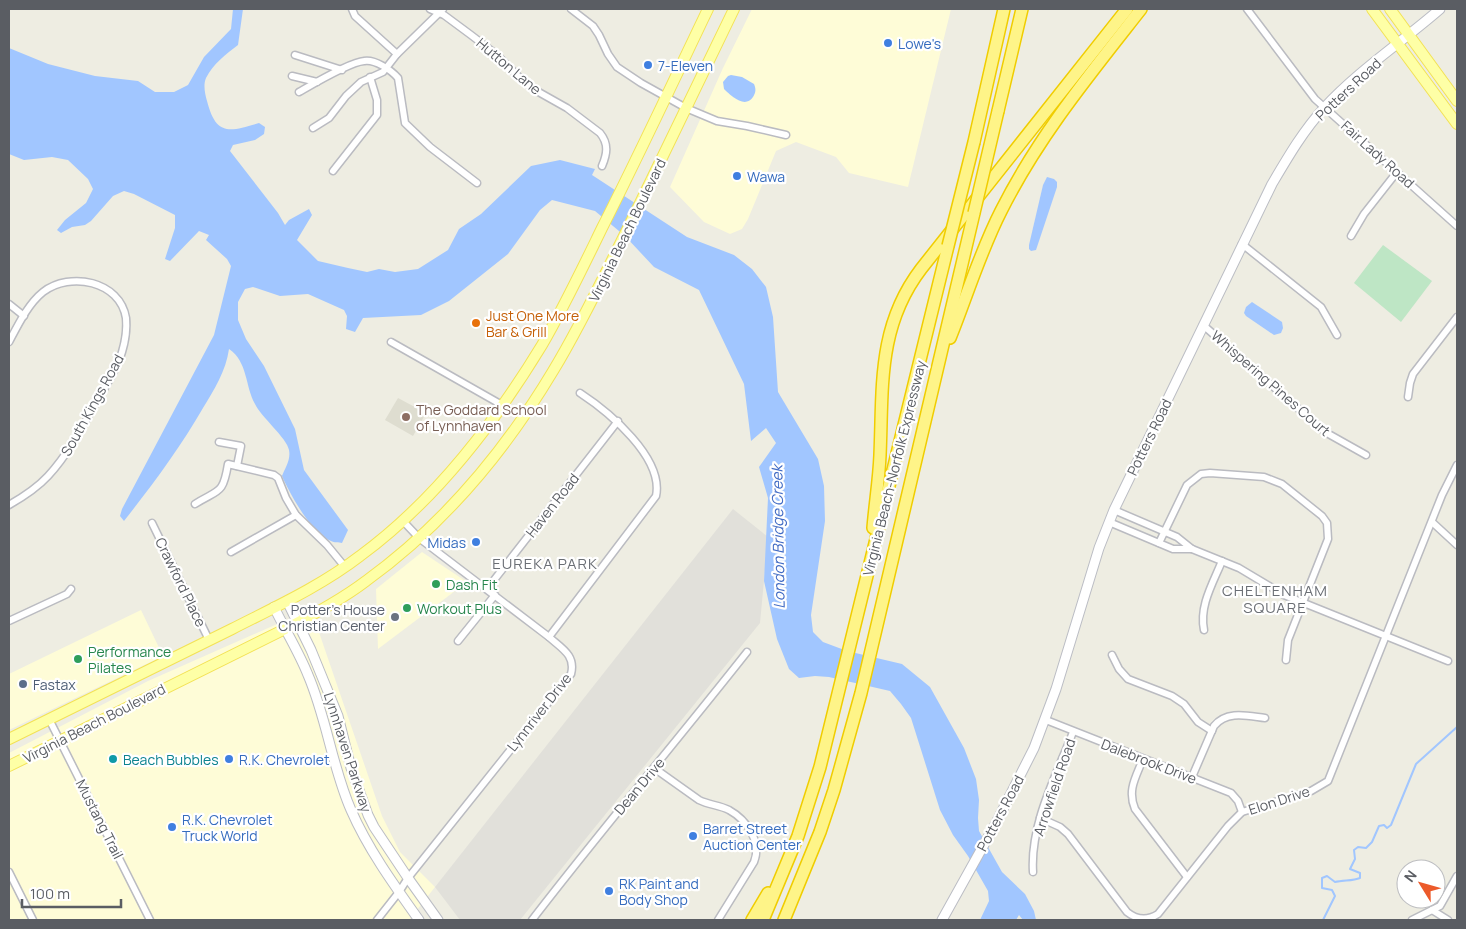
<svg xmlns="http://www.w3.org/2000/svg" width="1466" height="929" viewBox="0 0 1466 929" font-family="Manrope,sans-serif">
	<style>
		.commercial { fill: #fefcd7 }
		.industrial { fill: #e1e0da }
		.education { fill: #deddd0 }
		.green { fill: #bee6c5 }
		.water { fill: #a1c6ff }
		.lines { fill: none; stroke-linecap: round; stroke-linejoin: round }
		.stream { stroke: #a1c6ff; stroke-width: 2 }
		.street-casing { stroke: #babbc1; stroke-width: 9 }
		.secondary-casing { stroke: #bbbdc4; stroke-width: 11 }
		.primary-casing { stroke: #f3e255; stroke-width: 12 }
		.highway-casing { stroke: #f0cd00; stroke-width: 14 }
		.street { stroke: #fff; stroke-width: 6 }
		.secondary { stroke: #fff; stroke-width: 9 }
		.primary { stroke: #feffa6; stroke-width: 10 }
		.highway { stroke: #fef488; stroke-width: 11 }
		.highway-bridge-casing { stroke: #f0cd00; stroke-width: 14; stroke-linecap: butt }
		.highway-bridge { stroke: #fef488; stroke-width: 11 }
		.shop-dot { fill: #3f7fe0; stroke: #fff; stroke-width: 2 }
		.food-dot { fill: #e8710a; stroke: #fff; stroke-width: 2 }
		.education-dot { fill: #8d6e63; stroke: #fff; stroke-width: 2 }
		.leisure-dot { fill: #2e9e5b; stroke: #fff; stroke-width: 2 }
		.worship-dot { fill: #6b7280; stroke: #fff; stroke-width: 2 }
		.service-dot { fill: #5c6f8a; stroke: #fff; stroke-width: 2 }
		.culture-dot { fill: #0f9aa8; stroke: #fff; stroke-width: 2 }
		.labels { text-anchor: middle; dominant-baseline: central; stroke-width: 4.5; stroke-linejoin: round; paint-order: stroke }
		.shop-label { font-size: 14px; fill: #366cbe; stroke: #fff; text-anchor: start }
		.street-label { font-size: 14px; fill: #5a5d63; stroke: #fff }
		.food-label { font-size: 14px; fill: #c56008; stroke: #fff; text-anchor: start }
		.education-label { font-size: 14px; fill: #785e54; stroke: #fff; text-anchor: start }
		.leisure-label { font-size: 14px; fill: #27864d; stroke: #fff; text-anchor: start }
		.worship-label { font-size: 14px; fill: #5b616d; stroke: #fff; text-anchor: end }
		.service-label { font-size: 14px; fill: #4e5e75; stroke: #fff; text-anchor: start }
		.culture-label { font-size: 14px; fill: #0d838f; stroke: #fff; text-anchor: start }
		.water-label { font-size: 15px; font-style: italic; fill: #416bc4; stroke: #fff }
		.neighbourhood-label { font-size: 15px; letter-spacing: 1px; fill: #6b6f75; stroke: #fff }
	</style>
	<rect width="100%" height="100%" fill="#eeede2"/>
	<g class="commercial">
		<polygon points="752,9 951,9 908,187 849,173 836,157 796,142 776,151 748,219 742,229 730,234 704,222 670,187 723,68"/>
		<polygon points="422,552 467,582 378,649 376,589"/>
		<polygon points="311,609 382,816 400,852 435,887 409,920 9,920 9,753 148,681"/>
		<polygon points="141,610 163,656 9,730 9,674"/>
	</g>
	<polygon class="industrial" points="733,509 768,537 760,623 520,920 460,920 435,887"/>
	<polygon class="education" points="398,398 426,413 413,436 385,420"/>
	<polygon class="green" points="1383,245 1432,281 1401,322 1354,283"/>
	<g class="water">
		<path d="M233,9h10l-5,36c-12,9 -25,19 -32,33 -3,7 -1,16 1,23 9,35 22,31 52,22l6,4 -1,7 -9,6 -22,5 -3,6 48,62 7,12 4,-5 20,-11 3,6 -15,25 21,21 30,7 19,4 12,-3 16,3 23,-3 30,-19 11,-21 22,-15 50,-48 29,-6 35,9 -3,6 95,62 47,18 18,14 14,18 7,30 5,75 40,67 6,27 1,35 -14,94 2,17 10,10 24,9 55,13 28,23 34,61 12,31 3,21 -1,18 1,13 23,41 23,22 9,17 2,9h-13l-4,-5 -3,5h-36l9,-19 -1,-10 -20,-35 -15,-21 -13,-25 -29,-92 -10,-14 -11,-13 -61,-14 -14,-1 -16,2 -10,-9 -12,-30 -13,-58 4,-83 -9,-31 17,-24 -10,-15 -15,13 -7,-57 -45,-94 -45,-23 -29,-31 -30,-25 -43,-11 -12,10 -32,44 -59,47 -28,14 -58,3 -8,14 -9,-3 1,-13 -3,-6 -36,-16 -28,2 -27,-9 -8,2 -7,13v18l8,19 18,27 31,63 9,41 44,60 -6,13c-3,-1 -8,0 -11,-2 -20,-8 -41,-47 -49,-65 3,-8 9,-16 7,-26 -2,-12 -28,-33 -34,-46 -10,-18 -7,-42 -26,-55 -3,22 -15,41 -26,59 -23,40 -50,76 -79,113l-4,-5 2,-7 92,-174 17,-69 -4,-7 -21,-19 3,-5 -10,-4 -29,30 -5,-2 10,-31v-13l-41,-21 -10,-3 -11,5 -22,25 -6,4 -13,2 -11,6 -4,-3 8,-10 21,-17 7,-14 -5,-10 -20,-19 -16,-3 -28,3 -15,-6v-106l39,16 47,12 43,5 17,11h19l14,-7 16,-28 27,-28z"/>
		<path d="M731,75l11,2 12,7c2,5 2,8 -1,13 -8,12 -22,-1 -29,-8l-1,-7 5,-6z"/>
		<polygon points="1047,177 1054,179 1057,182 1057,187 1036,250 1031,251 1029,249 1029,245 1043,185"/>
		<polygon points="1252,302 1282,322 1283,328 1281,333 1274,335 1246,316 1244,313 1246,307"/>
	</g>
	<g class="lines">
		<path class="stream" d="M1323,920l12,-24 -3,-6 -10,-2v-10l5,-2 8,6c9,-2 18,-1 25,-4v-5l-10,-4 5,-10 -1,-9 4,-3 8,1 6,-6 7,-16 5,-1 3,3 4,-3 25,-61 41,-37"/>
		<defs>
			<g id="street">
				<polyline points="352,9 355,16 397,54"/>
				<path d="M430,9l14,6 27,20 26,20 24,24 14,11 32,18 33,25c9,11 7,21 2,33"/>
				<polyline points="571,9 593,26 599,35 608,54 617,67 641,83 686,108 717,121 747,126 786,135"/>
				<polyline points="1247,9 1315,99 1457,226"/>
				<polyline points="295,55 342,70"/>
				<polyline points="292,76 317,82"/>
				<path d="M299,92c14,-8 51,-30 65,-31 11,-2 27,9 34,17l7,45 25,24 47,36"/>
				<polyline points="313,128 329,118 346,96 361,82 383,72 397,54 443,9"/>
				<polyline points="333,171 377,115 377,100 370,77"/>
				<polyline points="1351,236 1364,214 1397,172"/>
				<polyline points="1242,244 1321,307 1337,335"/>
				<polyline points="9,304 24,316"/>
				<polyline points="1203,325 1325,432 1366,455"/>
				<path d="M9,342c9,-17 19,-38 34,-50 27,-21 77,-11 83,26 1,11 -1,24 -4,34 -5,17 -15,32 -24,47 -15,27 -29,54 -50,77 -11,12 -25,21 -39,29"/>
				<polyline points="391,342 502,405"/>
				<polyline points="1408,397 1410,383 1413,374 1457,317"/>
				<polyline points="219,442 241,446 237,466"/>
				<path d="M195,504c24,-15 28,-9 33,-40l46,11 4,3 8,20 10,17 31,30 18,22"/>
				<polyline points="1114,510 1177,537 1192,549 1239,568 1284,595 1448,661"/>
				<polyline points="403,521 419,538 549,637"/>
				<polyline points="1109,522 1173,549 1192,549"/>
				<polyline points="1432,522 1457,545"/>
				<polyline points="152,523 209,640"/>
				<polyline points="1159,543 1187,485 1201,474 1210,473 1264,477 1282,484 1322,516 1327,523 1328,539 1288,640 1286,660"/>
				<polyline points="231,552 296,515"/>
				<polyline points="487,589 618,421"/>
				<polyline points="9,621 67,594 71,589"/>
				<path d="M1204,630c-5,-24 9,-47 18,-69"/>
				<polyline points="458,641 495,595"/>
				<polyline points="1112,655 1119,669 1128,679 1172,696 1184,704 1198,722 1212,731"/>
				<polyline points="49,719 150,920"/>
				<polyline points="1046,720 1231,793 1238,801 1242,812"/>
				<path d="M1143,759c-7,18 -16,31 -8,50l52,68"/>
				<path d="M654,768l45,32c10,5 20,5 30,10 18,10 33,32 25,52l-36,58"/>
				<path d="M1192,777l22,-51c13,-16 34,-10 51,-8"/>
				<path d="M1040,818l20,9 8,7 59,78c10,8 20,9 31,2l70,-88 14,-14 69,-21 17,-10 114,-286 15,-30"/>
				<polyline points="9,872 33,920"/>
				<path d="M1033,872c-3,-48 23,-96 40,-140"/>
				<polyline points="1432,910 1448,920"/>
				<path d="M377,920l22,-28 9,-14 163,-204c5,-19 -10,-26 -22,-37l107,-141c8,-38 -47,-84 -76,-103"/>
				<path d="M532,920c70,-91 144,-178 215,-268"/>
				<polyline points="1412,920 1440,906 1457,876"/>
			</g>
			<g id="secondary">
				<polyline points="287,601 311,650 338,716 351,768 368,815 374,827 408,878 438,920"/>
				<path d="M274,607c11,23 25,45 34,68 19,44 24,92 43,135 17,39 43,75 68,110"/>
				<path d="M942,920l54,-97 38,-75 22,-59 43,-141 15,-38 158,-326c16,-27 31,-53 52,-76 34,-37 78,-66 116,-99"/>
			</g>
			<g id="primary">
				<polyline points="1372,9 1457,124"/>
				<polyline points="1390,9 1457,101"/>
				<path d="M9,739c74,-37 149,-73 223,-110 43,-22 89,-43 128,-73 75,-55 134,-132 182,-211 22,-38 41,-78 60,-117 37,-73 71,-146 106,-219"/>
				<path d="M9,766l276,-137c28,-14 56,-29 81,-48 76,-55 139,-130 187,-210 28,-46 51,-95 75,-143 36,-73 71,-146 106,-219"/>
			</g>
			<g id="highway">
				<polyline points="998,111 1022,9"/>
				<polyline points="974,142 1004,9"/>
				<path d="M950,338c17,-42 30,-86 51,-127 37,-74 89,-137 140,-202"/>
				<path d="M873,528c2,-25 6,-48 7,-73 3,-68 -3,-128 41,-186l206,-260"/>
				<polyline points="752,920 768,893"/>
				<polyline points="763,920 798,836 820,767 948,246"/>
				<polyline points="784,920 820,832 834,790 861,693 974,213"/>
			</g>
		</defs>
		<use href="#street" class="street-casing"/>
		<use href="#secondary" class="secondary-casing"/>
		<use href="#primary" class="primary-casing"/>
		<use href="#highway" class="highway-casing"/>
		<use href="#street" class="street"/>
		<use href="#secondary" class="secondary"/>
		<use href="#primary" class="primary"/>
		<use href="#highway" class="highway"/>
		<defs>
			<g id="highway-bridge">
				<polyline points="974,213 998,111"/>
				<polyline points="948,246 974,142"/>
			</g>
		</defs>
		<use href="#highway-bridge" class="highway-bridge-casing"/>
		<use href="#highway-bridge" class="highway-bridge"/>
	</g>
	<g class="shop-dot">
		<circle cx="888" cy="43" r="5"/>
		<circle cx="648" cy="65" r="5"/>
		<circle cx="737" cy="176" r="5"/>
		<circle cx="476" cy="542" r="5"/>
		<circle cx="229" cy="759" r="5"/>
		<circle cx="172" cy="827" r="5"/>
		<circle cx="693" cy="836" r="5"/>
		<circle cx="609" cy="891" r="5"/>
	</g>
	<circle class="food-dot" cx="476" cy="323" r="5"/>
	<circle class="education-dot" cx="406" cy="417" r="5"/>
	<g class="leisure-dot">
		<circle cx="436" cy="584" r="5"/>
		<circle cx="407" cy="608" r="5"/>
		<circle cx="78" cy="659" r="5"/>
	</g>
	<circle class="worship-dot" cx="395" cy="617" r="5"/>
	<circle class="service-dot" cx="23" cy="684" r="5"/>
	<circle class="culture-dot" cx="113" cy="759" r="5"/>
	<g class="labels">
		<g class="shop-label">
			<text x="898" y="43">Lowe's</text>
			<text x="658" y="65">7-Eleven</text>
			<text x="747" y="176">Wawa</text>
			<text x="466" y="542" text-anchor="end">Midas</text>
			<text x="239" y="759">R.K. Chevrolet</text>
			<text x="182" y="819">R.K. Chevrolet<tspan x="182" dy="16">Truck World</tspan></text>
			<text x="703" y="828">Barret Street<tspan x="703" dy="16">Auction Center</tspan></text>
			<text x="619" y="883">RK Paint and<tspan x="619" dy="16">Body Shop</tspan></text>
		</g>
		<g class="street-label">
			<text transform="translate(509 66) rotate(40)">Hutton Lane</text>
			<text transform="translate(1348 89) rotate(-43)">Potters Road</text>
			<text transform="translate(1378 154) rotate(42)">Fair Lady Road</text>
			<text transform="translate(627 230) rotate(-64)">Virginia Beach Boulevard</text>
			<text transform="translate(1271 383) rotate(41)">Whispering Pines Court</text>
			<text transform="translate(92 405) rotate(-61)">South Kings Road</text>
			<text transform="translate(1149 437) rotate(-64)">Potters Road</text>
			<text transform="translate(894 468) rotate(-76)">Virginia Beach-Norfolk Expressway</text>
			<text transform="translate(552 505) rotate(-52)">Haven Road</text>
			<text transform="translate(181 582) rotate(64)">Crawford Place</text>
			<text transform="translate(539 712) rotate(-52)">Lynnriver Drive</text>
			<text transform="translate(94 723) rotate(-27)">Virginia Beach Boulevard</text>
			<text transform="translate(348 752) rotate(72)">Lynnhaven Parkway</text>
			<text transform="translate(1149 761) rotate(21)">Dalebrook Drive</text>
			<text transform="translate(639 786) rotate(-50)">Dean Drive</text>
			<text transform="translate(1054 787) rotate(-71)">Arrowfield Road</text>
			<text transform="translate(1279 800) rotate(-18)">Elon Drive</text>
			<text transform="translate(1000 813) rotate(-62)">Potters Road</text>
			<text transform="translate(100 819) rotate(63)">Mustang Trail</text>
		</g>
		<g class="food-label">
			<text x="486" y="315">Just One More<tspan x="486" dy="16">Bar &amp; Grill</tspan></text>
		</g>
		<g class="education-label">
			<text x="416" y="409">The Goddard School<tspan x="416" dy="16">of Lynnhaven</tspan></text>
		</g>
		<g class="leisure-label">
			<text x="446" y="584">Dash Fit</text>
			<text x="417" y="608">Workout Plus</text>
			<text x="88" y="651">Performance<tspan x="88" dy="16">Pilates</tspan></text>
		</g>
		<g class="worship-label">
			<text x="385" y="609">Potter's House<tspan x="385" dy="16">Christian Center</tspan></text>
		</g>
		<g class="service-label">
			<text x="33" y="684">Fastax</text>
		</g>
		<g class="culture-label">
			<text x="123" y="759">Beach Bubbles</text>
		</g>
		<g class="water-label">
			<text transform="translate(778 537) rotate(-91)">London Bridge Creek</text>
		</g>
		<g class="neighbourhood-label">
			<text x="545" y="563">EUREKA PARK</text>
			<text x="1275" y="590">CHELTENHAM<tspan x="1275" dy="17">SQUARE</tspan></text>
		</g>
	</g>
	<rect width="1466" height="929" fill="none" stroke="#5a5d63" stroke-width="20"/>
	<g transform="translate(1421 884) rotate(307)"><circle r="24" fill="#ffffff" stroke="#bdbec1"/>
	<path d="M0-4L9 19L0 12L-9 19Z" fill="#ec5a2a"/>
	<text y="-8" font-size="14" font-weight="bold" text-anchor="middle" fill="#5a5d63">N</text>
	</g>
	<path d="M22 899v8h99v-8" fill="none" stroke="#5a5d63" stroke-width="2.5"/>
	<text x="30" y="899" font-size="15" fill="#5a5d63" stroke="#ffffff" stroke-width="4" paint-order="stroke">100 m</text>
</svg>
